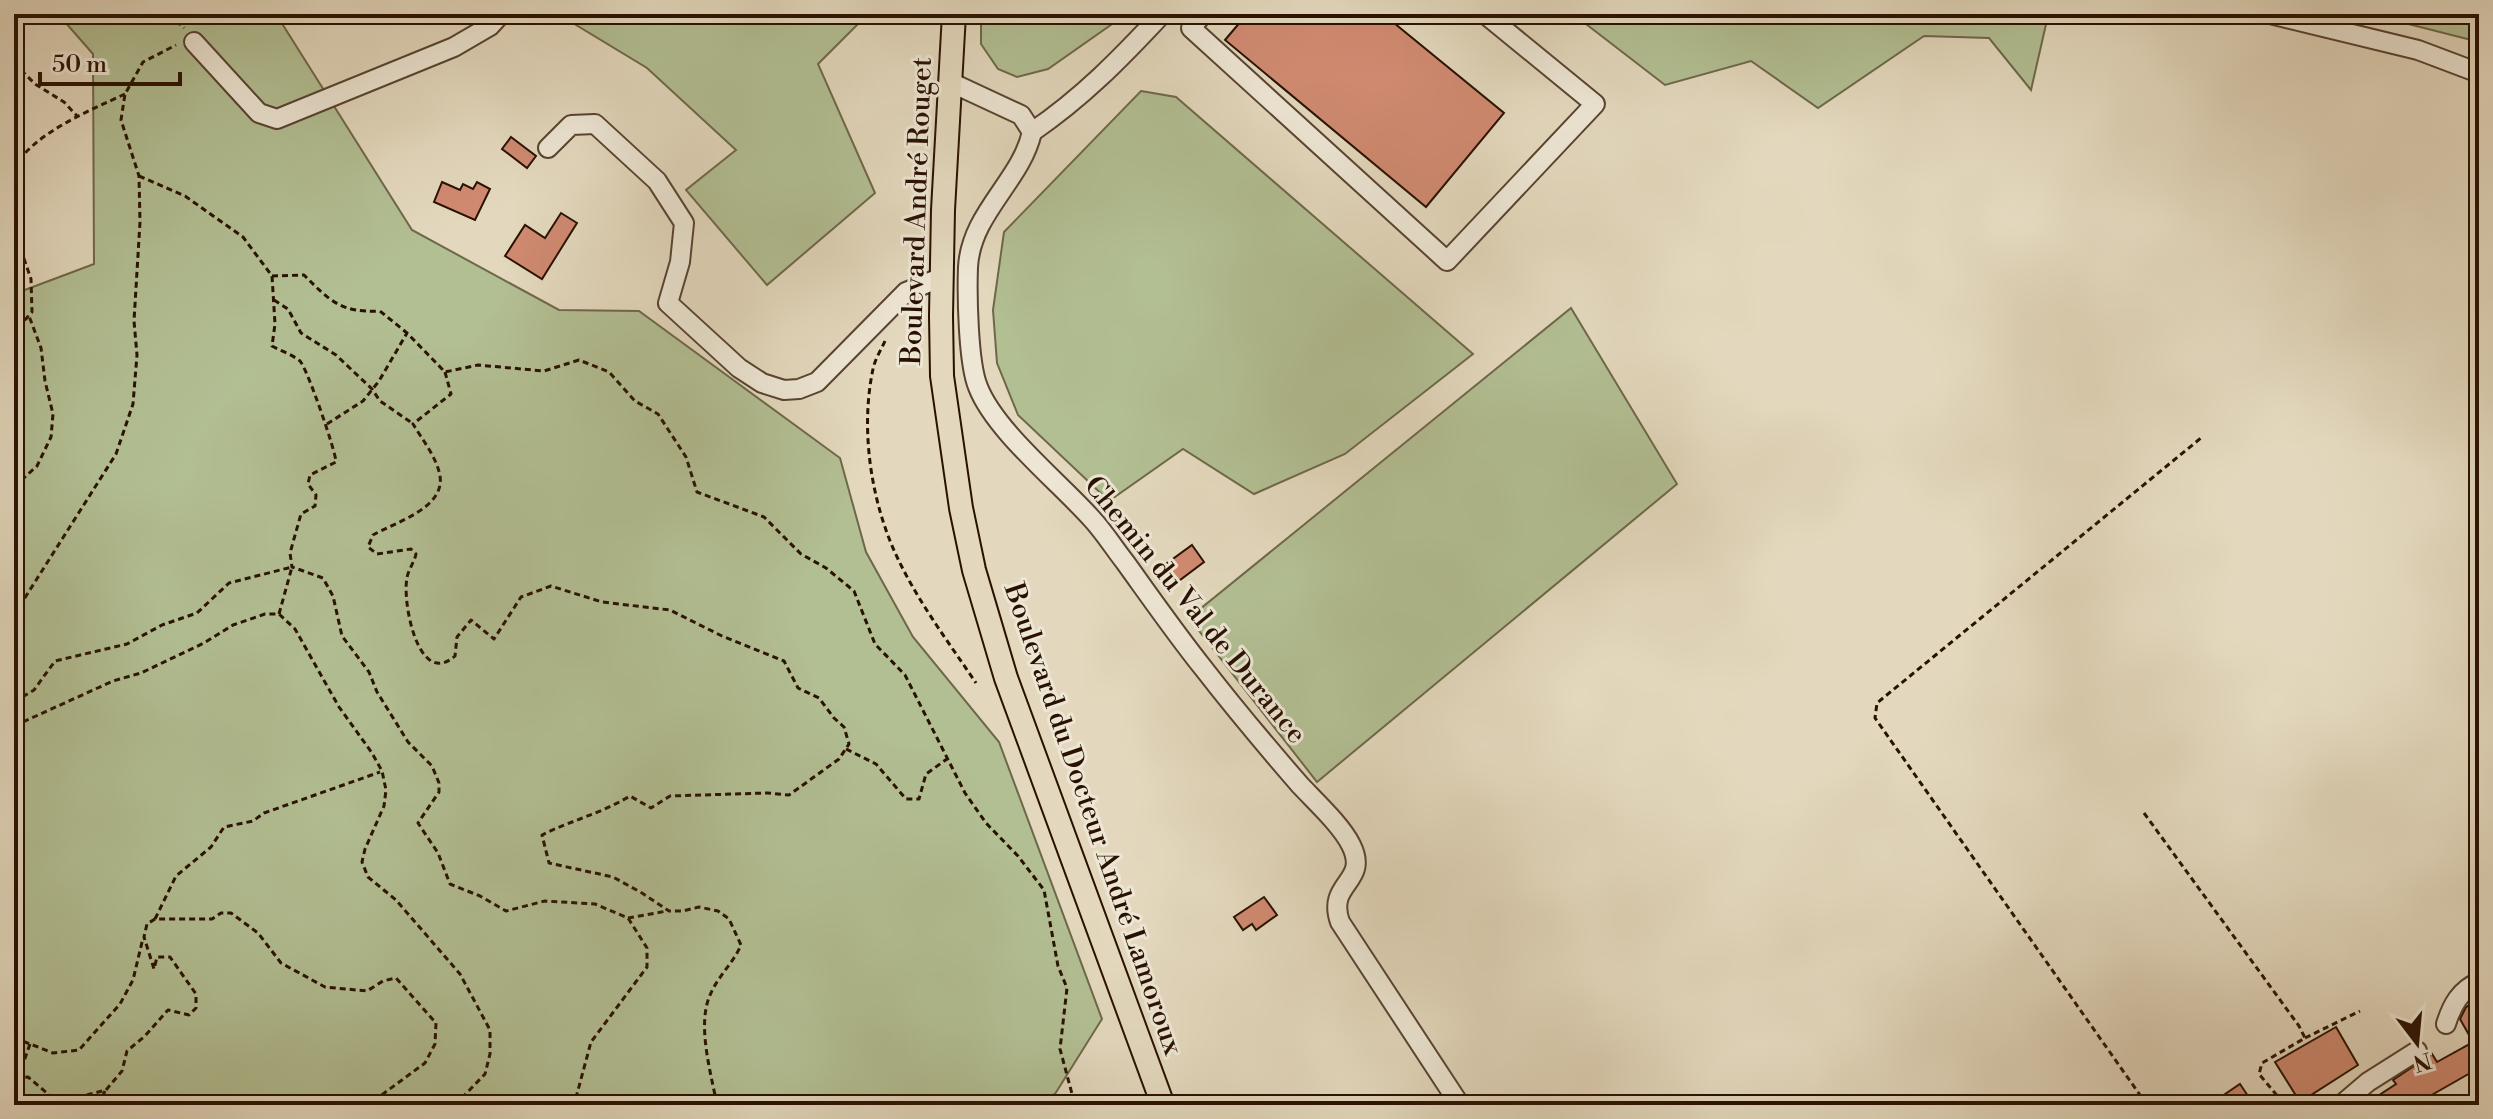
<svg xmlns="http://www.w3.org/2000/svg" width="2493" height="1119" viewBox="0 0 2493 1119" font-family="'Libre Bodoni',serif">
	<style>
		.green { fill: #b2bf93; stroke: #6e684a; stroke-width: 2 }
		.building { fill: #d08a71; stroke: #291102; stroke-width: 2 }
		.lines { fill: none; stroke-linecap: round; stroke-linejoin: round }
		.minor-casing { stroke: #584331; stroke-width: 22 }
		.major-casing { stroke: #291102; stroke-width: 26 }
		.path { stroke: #291102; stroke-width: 3; stroke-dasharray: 6 4; stroke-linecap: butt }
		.minor { stroke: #ede6d4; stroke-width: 18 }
		.major { stroke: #e3d8bd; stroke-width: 22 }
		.labels { text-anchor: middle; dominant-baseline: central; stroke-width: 6; stroke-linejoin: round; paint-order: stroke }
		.street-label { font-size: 28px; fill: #291102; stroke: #ede6d4 }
	</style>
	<rect width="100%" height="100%" fill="#e3d8bd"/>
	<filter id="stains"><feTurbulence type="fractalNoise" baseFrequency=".0025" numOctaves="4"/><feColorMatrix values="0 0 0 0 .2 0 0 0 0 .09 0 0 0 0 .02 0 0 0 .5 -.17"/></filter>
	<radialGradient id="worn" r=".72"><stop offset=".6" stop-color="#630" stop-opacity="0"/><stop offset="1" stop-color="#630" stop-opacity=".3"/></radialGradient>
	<g class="green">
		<polygon points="58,14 276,14 412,230 559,310 639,311 840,458 866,552 913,637 999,742 1102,1019 1055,1094 1030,1105 14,1105 14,294 94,264 93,54"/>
		<polygon points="558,14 868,14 818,64 875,193 767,285 686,190 736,150 647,68"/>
		<polygon points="981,14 1122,14 1115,22 1048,69 1017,77 998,69 981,44"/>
		<polygon points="1573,14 2043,14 2047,20 2031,90 1989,38 1924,36 1818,108 1751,61 1665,85"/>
		<polygon points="2369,14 2479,14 2479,42"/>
		<polygon points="1141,91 1176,97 1473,354 1345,454 1254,494 1183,449 1109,501 1018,415 997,363 993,310 1004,232"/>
		<polygon points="1571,308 1677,484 1317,782 1189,618"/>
	</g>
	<g class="building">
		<polygon points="1247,14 1383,14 1504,113 1426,207 1225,40"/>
		<polygon points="511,137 536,156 527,168 502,149"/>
		<polygon points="442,182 460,190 463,184 473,189 477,182 490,189 475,220 434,202"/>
		<polygon points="561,213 577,223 542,279 505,256 525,225 545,238"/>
		<polygon points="1192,545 1204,562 1168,589 1155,572"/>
		<polygon points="1264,897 1277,915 1256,930 1252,924 1243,930 1234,917"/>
		<polygon points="2479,1000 2479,1068 2414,1105 2364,1105 2396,1084 2393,1080 2432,1054 2437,1062 2473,1042 2460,1019 2466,1007"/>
		<polygon points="2336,1027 2358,1065 2300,1102 2275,1062"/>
		<polygon points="2240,1084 2254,1105 2209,1105"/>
	</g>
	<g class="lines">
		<defs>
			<g id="minor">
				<polyline points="1203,14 1191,28 1447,261 1595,104 1485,14"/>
				<polyline points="2270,14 2418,50 2479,73"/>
				<polyline points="194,42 259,113 277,119 454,47 490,26 501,14"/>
				<path d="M950,82l71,33 11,17c-11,49 -61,81 -64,135 -1,27 0,96 10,120 17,44 81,95 114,132 12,13 22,29 33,43 26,36 51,72 79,107 31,40 63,78 96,116 16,17 41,40 51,60 19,38 -25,37 -11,77l120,183"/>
				<path d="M1032,132c51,-35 88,-73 130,-118"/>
				<polyline points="548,148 571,125 595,124 657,181 684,223 680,262 668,303 739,368 762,383 784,390 799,389 817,382 906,292 942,277"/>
				<path d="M2446,1024c6,-19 14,-34 33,-42"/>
				<polyline points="2341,1105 2368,1082 2417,1051"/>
			</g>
			<polyline id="major" points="954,14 943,210 941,316 942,376 961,508 974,570 1006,678 1163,1105"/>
		</defs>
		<use href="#minor" class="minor-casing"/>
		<use href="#major" class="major-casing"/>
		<g class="path">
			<polyline points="169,14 184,28"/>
			<polyline points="14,63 35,84 64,102 77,116"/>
			<path d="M14,169c17,-35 77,-59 111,-75"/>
			<path d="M139,176l46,20 58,41 29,39 3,48 -3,22c9,5 21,9 28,15 7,7 36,91 36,101l-26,13 -2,9 8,11 -1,11 -14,8 -11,39 2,14 31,11 10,18 9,40 27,36 8,20 31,50 24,24 7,17v9l-21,31 20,30 12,31 30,12 26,15 39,-10 50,3 33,14 19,30v19l-56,75 -17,63"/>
			<polyline points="14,230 31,279 32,312 17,329 14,338"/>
			<path d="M272,276l32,-1c26,26 37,38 76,36l27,22 38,39 33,-7 66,6 35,-11 30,12 26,29 23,13 28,43 11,35 67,25 37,37 25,14 28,23 21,53 30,31 60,118 21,30 32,33 26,34 14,76 9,22 -7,61 15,56"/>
			<polyline points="274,300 288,309 301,333 336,355 372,389 380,401 412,423"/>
			<path d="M885,341c-4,9 -10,18 -12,28 -13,61 -2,134 25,190 21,44 51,84 78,124"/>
			<path d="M445,372l6,22 -38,30c9,15 24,34 27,52 5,32 -44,46 -67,59l-5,12 9,7 34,-5 5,5c-2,9 -8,16 -9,24 -5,23 11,111 48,78l2,-19 14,-17 23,19 27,-42 30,-11 51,16 68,8 52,26 62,25 14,27 21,10 15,20 10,9 5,17 -10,15 -50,36 -22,-2 -97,3 -19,12 -21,-12c-30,18 -58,24 -88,39l7,28 64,14 29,16 27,18h14l16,-4 19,4 11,8 12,26c-7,17 -22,30 -30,48 -15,30 0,80 6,112"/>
			<polyline points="327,424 363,401 379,381 407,333"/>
			<polyline points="14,487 37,466 51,437 53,414 45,381 41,348 29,316"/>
			<polyline points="279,614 292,567"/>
			<polyline points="14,615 116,454 133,404 137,355 134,321 140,222 139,176 121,120 125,94 143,62 176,45"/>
			<polyline points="14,702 34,690 55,661 127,644 162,625 197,613 229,583 292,567"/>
			<polyline points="14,726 113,681 141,673 204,643 233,625 265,614 279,614 295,629 339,707 372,753 382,771 386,790 384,806 365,849 362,862 368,877 396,900 460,974 490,1030 490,1054 485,1074 455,1105"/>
			<polyline points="846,749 876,764 906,799 919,799 926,774 947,759"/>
			<polyline points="2144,813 2299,1026 2305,1038 2262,1063 2259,1074 2285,1105"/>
			<polyline points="628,918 667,911"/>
			<polyline points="155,919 176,876 211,847 224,827 253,821 264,813 380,772"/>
			<polyline points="2305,1038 2360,1011"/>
			<polyline points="14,1042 20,1040 53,1053 79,1050 120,1004 133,980 143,938"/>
			<polyline points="18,1078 30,1044"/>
			<polyline points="14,1090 18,1078 28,1077 54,1099 71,1099 106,1090 122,1071 127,1051 145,1036 168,1010 189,1015 196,1008 196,994 170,957 157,957 154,969 144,937 147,924 155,919 212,919 221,913 231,913 258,933 281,963 325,987 367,991 383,981 396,978 436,1023 435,1044 425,1063 368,1105"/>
			<polyline points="98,1105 105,1091"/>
			<polyline points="2147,1105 1875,718 1877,703 2201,438"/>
		</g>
		<use href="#minor" class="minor"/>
		<use href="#major" class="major"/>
	</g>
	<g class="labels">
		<g class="street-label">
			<text transform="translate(917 211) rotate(-88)">Boulevard André Rouget</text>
			<text transform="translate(1195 610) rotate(51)">Chemin du Val de Durance</text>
			<text transform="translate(1093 819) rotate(71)">Boulevard du Docteur André Lamoroux</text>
		</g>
	</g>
	<rect width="2493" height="1119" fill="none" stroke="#e3d8bd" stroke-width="48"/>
	<rect x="16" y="16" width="2461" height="1087" fill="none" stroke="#291102" stroke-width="4"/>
	<rect x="24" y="24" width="2445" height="1071" fill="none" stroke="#291102" stroke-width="2"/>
	<g transform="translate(2417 1043) rotate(164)" stroke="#ede6d4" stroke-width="6" paint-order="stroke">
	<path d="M0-6L14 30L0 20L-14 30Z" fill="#291102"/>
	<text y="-12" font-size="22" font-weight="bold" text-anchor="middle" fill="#291102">N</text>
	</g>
	<path d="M40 72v12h140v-12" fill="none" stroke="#291102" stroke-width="4"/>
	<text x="52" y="72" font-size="24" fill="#291102" stroke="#ede6d4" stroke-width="6" paint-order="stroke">50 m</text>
	<rect width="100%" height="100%" filter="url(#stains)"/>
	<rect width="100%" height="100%" fill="url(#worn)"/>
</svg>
